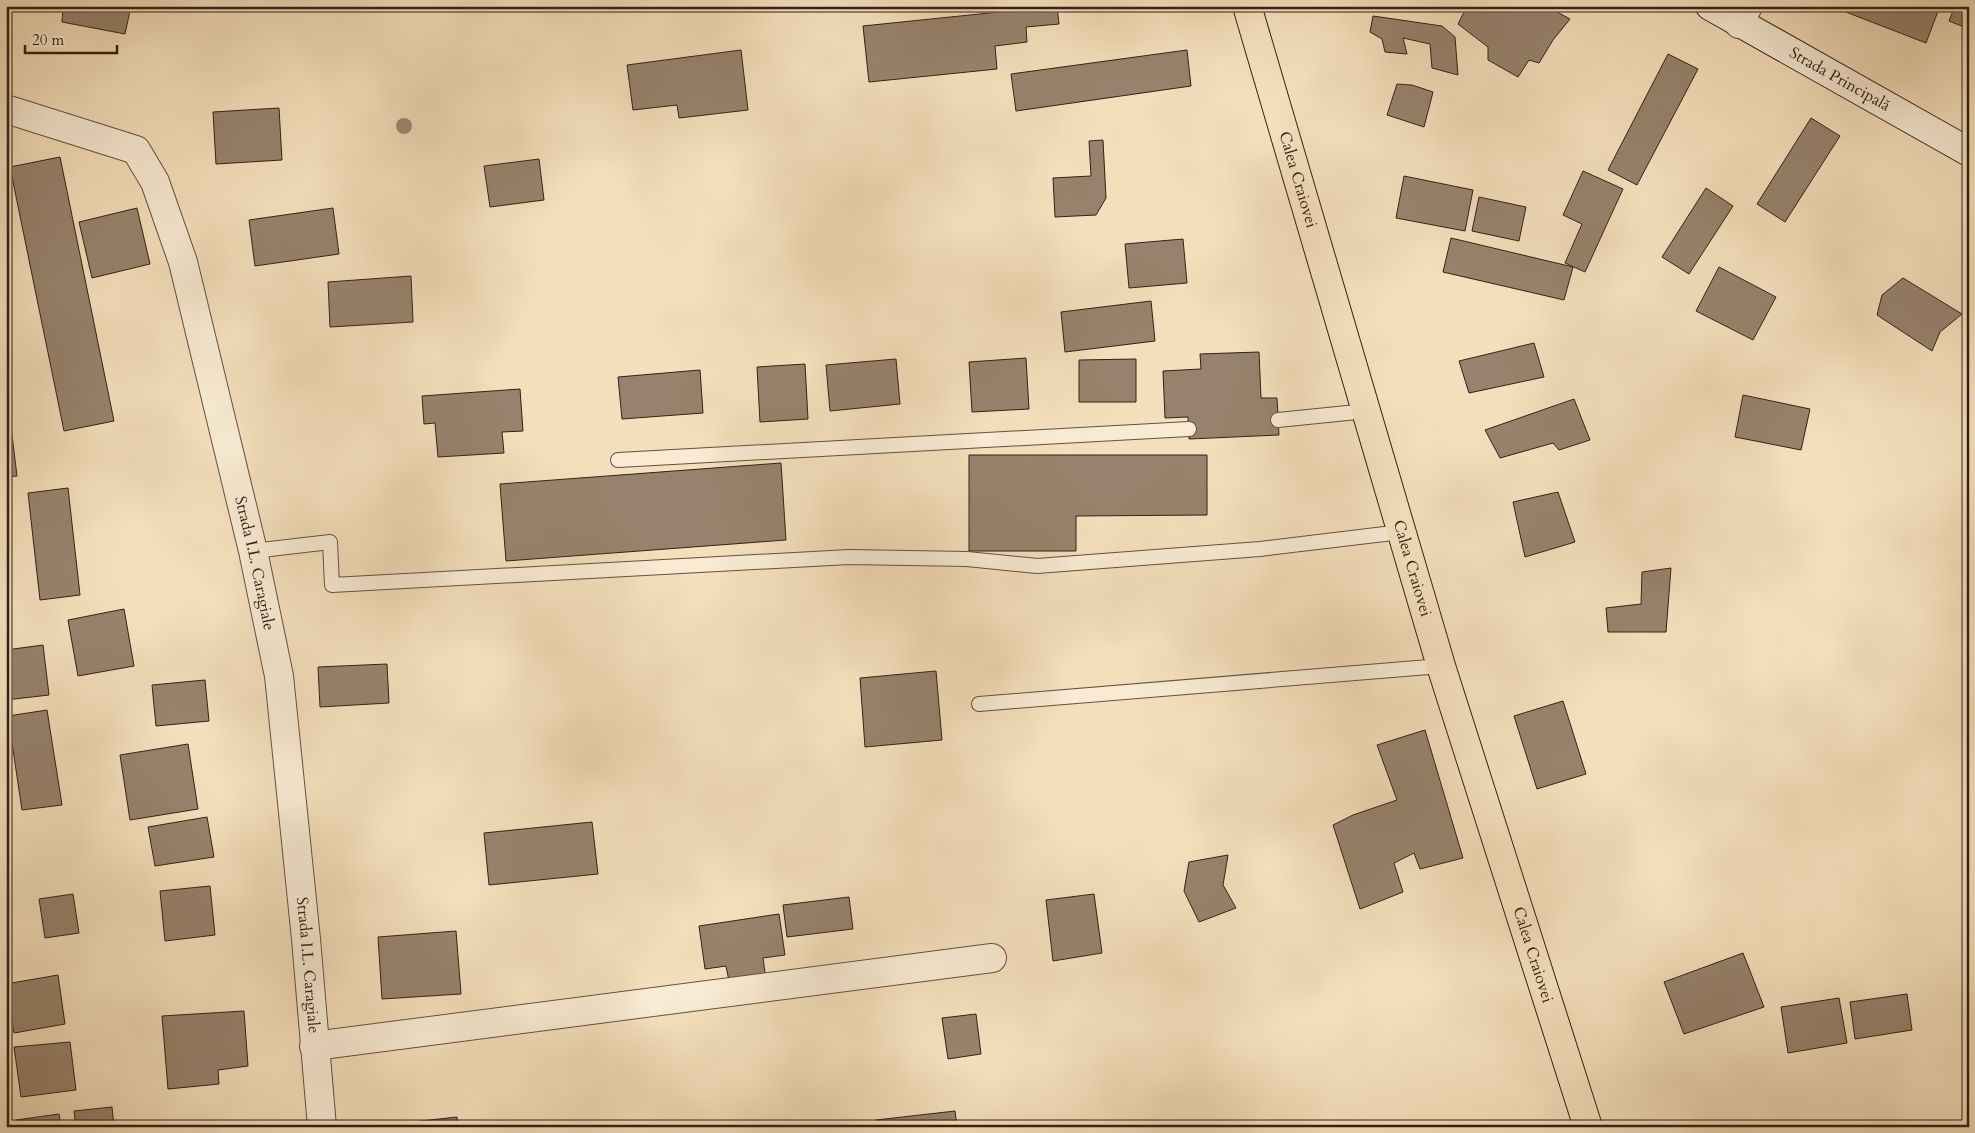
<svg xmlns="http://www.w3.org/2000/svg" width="1975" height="1133" viewBox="0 0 1975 1133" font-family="Cardo,serif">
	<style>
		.building { fill: #97836d; stroke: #332018 }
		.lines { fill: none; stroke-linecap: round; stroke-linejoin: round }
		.service-casing { stroke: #635041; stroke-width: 16 }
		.minor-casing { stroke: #635041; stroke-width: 30 }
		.secondary-casing { stroke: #332018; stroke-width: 30 }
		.primary-casing { stroke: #332018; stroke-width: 30 }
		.service { stroke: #f8ead3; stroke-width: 14 }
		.minor { stroke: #f8ead3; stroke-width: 28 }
		.secondary { stroke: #f8ead3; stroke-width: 28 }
		.primary { stroke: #f4dfbc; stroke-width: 28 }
		.tree { fill: #a08c74 }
		.labels { text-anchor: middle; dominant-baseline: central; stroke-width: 4; stroke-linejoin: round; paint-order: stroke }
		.street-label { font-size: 16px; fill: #332018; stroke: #f8ead3 }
	</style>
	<rect width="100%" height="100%" fill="#f4dfbc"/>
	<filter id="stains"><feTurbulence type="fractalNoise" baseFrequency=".004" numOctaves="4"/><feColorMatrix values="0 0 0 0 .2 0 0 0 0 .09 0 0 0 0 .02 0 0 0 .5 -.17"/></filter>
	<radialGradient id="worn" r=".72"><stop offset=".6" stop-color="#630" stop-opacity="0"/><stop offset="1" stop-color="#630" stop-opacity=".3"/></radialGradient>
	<g class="building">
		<polygon points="63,6 131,6 125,34 62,22"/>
		<polygon points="1057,6 1059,24 1026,27 1027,42 995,46 997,69 869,82 863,26"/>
		<polygon points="1467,6 1546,6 1570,19 1553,40 1539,63 1529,60 1518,77 1488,60 1488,47 1458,24"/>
		<polygon points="1839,6 1940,6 1926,43 1838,9"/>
		<polygon points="1955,6 1969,6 1969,29 1949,21"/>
		<polygon points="1373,16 1442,26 1455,37 1458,75 1432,68 1430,44 1403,38 1407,54 1385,52 1382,39 1370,32"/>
		<polygon points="741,50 748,110 679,118 677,105 633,110 627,65"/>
		<polygon points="1187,50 1191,86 1016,111 1011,74"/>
		<polygon points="1668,54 1698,69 1637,185 1608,170"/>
		<polygon points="1397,84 1412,85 1433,92 1424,127 1387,115"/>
		<polygon points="279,108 282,160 216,164 213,112"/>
		<polygon points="1811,118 1840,136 1785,222 1757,204"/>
		<polygon points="1103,140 1106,198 1096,215 1055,217 1053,178 1091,176 1089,141"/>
		<polygon points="60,157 114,421 64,431 10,167"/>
		<polygon points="539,159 544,200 490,207 484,166"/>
		<polygon points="1583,171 1623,189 1585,272 1565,263 1582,224 1563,215"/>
		<polygon points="1404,176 1473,190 1465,231 1396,218"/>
		<polygon points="1706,188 1733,206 1689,274 1662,257"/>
		<polygon points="1479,197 1526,207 1519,241 1472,231"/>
		<polygon points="137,208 150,264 92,278 79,222"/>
		<polygon points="333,208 339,254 255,266 249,220"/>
		<polygon points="1451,238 1573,267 1564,300 1443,272"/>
		<polygon points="1183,239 1187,283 1129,288 1125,244"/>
		<polygon points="1719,267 1776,297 1753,340 1696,311"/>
		<polygon points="411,276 413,322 330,327 328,282"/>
		<polygon points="1903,278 1962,314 1940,332 1932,351 1877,315 1882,295"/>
		<polygon points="1151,301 1155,341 1065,352 1061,312"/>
		<polygon points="1534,343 1544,377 1469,393 1459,361"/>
		<polygon points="1259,352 1261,398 1277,398 1279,435 1189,439 1188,417 1165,418 1163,371 1201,369 1200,354"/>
		<polygon points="1026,358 1029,409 972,412 969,362"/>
		<polygon points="896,359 900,404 830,411 826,365"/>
		<polygon points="1136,359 1136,402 1079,402 1079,360"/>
		<polygon points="805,364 808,419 760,422 757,367"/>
		<polygon points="700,370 703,413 622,419 618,377"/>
		<polygon points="6,386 17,476 6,477"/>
		<polygon points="520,389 523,431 502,432 504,453 438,457 435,423 424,424 422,396"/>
		<polygon points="1743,395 1810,409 1801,450 1735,437"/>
		<polygon points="1574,399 1590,440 1559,450 1553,443 1500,458 1485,430"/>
		<polygon points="969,455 1207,455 1207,515 1076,516 1076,551 969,551"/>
		<polygon points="781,463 786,540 506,561 500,484"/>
		<polygon points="68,488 80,595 40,600 28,493"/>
		<polygon points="1558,492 1575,542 1525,557 1513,502"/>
		<polygon points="1671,568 1666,632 1608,632 1606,608 1641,604 1642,572"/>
		<polygon points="124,609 134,666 78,676 68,620"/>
		<polygon points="43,645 49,695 6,700 6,650"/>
		<polygon points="387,664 389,703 320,707 318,667"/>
		<polygon points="936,671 942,740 865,747 860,678"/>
		<polygon points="205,680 209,721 156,726 152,685"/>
		<polygon points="1563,701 1586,774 1537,789 1514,716"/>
		<polygon points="47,710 62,805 22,810 8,716"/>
		<polygon points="1425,730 1463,858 1420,869 1414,853 1394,863 1403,892 1360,909 1333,825 1353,815 1397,800 1377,745"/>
		<polygon points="188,744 198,809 130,820 120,755"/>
		<polygon points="207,817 214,857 155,866 148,827"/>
		<polygon points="592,822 598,874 489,885 484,833"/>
		<polygon points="1228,855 1223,885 1236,908 1199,922 1184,891 1189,862"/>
		<polygon points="210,886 215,935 165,941 160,891"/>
		<polygon points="73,894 79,933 45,938 39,899"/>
		<polygon points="1094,894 1102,953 1053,961 1046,900"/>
		<polygon points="849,897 853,929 787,937 783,905"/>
		<polygon points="779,914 785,955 763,958 766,980 730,986 726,966 705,969 699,926"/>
		<polygon points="456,931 461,994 382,999 378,937"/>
		<polygon points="1743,953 1764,1007 1684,1034 1664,982"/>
		<polygon points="58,975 65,1024 14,1033 6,984"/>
		<polygon points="1907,994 1912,1030 1855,1039 1850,1002"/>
		<polygon points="1839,998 1847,1043 1788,1053 1781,1007"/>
		<polygon points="244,1011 248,1066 218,1070 219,1084 168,1089 162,1016"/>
		<polygon points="976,1014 981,1054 948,1059 942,1018"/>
		<polygon points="70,1042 76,1090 21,1097 14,1047"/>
		<polygon points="112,1107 114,1127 76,1127 74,1111"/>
		<polygon points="955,1111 957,1127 877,1127 876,1120"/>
		<polygon points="59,1114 61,1127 17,1127 16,1120"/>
		<polygon points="457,1117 458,1127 404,1127 403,1123"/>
		<polygon points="1805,1123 1806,1127 1769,1127"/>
		<polygon points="1006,1124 1006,1127 979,1127"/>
	</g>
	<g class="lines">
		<defs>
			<g id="service">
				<polyline points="1278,420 1367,411"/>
				<polyline points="618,460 1189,429"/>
				<polyline points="253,551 330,542 332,585 849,557 967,559 1037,566 1260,549 1401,532"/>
				<polyline points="979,704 1441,666"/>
			</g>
			<g id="minor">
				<polyline points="1739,24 1748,6"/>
				<path id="s1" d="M6,109l130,41 19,32 28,80 70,289 26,125 27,263 16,188"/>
				<polyline points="314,1046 992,958"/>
			</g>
			<g id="secondary">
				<path id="s2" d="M1710,6l259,146"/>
			</g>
			<g id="primary">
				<path id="s3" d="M1247,6l194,660 147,461"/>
			</g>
		</defs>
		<use href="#service" class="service-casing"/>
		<use href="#minor" class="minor-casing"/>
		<use href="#secondary" class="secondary-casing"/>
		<use href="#primary" class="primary-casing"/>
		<use href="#service" class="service"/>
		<use href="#minor" class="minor"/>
		<use href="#secondary" class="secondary"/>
		<use href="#primary" class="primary"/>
	</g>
	<circle class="tree" cx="404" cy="126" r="8"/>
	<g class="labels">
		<g class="street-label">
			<text stroke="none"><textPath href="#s2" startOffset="149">Strada Principală</textPath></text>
			<text stroke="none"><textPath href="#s3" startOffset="181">Calea Craiovei</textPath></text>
			<text stroke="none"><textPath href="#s1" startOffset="568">Strada I.L. Caragiale</textPath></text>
			<text stroke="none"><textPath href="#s3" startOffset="586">Calea Craiovei</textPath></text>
			<text stroke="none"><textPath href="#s3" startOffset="991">Calea Craiovei</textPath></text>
			<text stroke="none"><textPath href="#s1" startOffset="974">Strada I.L. Caragiale</textPath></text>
		</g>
	</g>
	<rect width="1975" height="1133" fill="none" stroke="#f4dfbc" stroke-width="25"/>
	<rect x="8" y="8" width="1960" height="1118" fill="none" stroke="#332018" stroke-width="2.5"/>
	<rect x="12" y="12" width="1950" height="1108" fill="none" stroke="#332018"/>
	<path d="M25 45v8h92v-8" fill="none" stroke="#332018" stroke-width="2.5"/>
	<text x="32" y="45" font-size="15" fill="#332018" stroke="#f8ead3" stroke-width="4" paint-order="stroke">20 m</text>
	<rect width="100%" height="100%" filter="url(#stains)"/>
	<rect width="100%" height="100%" fill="url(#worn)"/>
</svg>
